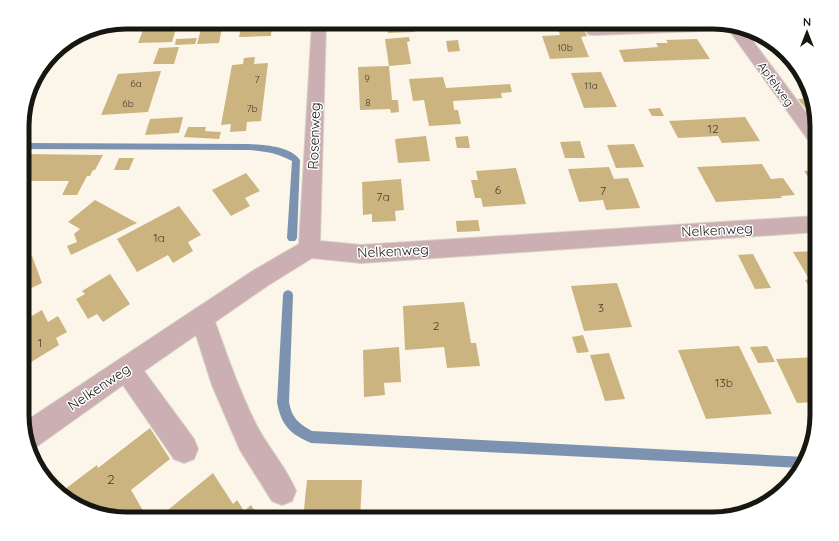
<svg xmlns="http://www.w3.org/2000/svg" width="839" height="541" viewBox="0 0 839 541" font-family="Quicksand,sans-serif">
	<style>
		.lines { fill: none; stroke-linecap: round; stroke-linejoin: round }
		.stream { fill: #7b93b1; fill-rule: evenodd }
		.building { fill: #ccb481 }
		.minor-casing { stroke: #d7d2c6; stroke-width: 2 }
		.minor { fill: #cbafb3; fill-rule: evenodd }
		.labels { text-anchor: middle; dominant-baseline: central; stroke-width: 3; stroke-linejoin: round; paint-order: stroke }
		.far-number-label { font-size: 10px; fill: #453e2d }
		.far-street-label { font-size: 12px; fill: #181611; stroke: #fff }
		.number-label { font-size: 12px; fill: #453e2d }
		.street-label { font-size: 14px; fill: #181611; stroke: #fff }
		.near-number-label { font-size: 14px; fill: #453e2d }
		.rim { fill: none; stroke: #181611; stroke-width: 5 }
	</style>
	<rect width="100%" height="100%" fill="#fbf6e9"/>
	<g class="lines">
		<g class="stream">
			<path d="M23,143l225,1c16,1 42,2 52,16l-3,78 -2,3h-6l-2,-3 5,-77c-14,-8 -28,-10 -44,-11l-225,-1z"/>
			<path d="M288,290l4,2 1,3 -4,107c3,16 9,21 23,29l493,26 -4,11 -490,-25c-21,-9 -30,-18 -34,-41l6,-107 1,-3z"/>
		</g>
	</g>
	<g class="building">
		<polygon points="178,22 172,42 138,43 146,23"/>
		<polygon points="242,22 272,22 271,36 239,37"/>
		<polygon points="356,22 386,22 386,24 356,25"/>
		<polygon points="505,22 522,22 524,27 506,28"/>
		<polygon points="414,24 415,32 388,33 387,25"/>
		<polygon points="222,28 219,43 197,44 201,29"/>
		<polygon points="583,28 587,36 581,37 589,57 550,59 542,36 560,35 558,29"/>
		<polygon points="409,37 410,41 407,42 411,64 389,66 385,39"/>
		<polygon points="197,38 195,44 175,45 176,39"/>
		<polygon points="697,39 710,59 624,62 619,50 658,47 656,43 668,43 666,40"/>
		<polygon points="458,40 460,51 448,52 446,41"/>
		<polygon points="179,47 174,64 153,64 159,48"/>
		<polygon points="255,57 254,64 268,63 261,121 247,122 246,131 230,132 231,124 221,125 232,65 243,64 244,58"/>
		<polygon points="389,66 392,100 398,100 399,112 391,113 390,109 360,110 358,67"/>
		<polygon points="161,71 148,112 101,115 118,74"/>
		<polygon points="601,72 617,107 584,108 571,73"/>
		<polygon points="443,77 446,88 510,84 512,92 501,93 502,98 453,101 454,110 458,110 461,124 429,126 424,100 413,101 409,79"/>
		<polygon points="810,98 815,114 810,114 798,99"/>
		<polygon points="660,108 664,116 652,116 648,109"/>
		<polygon points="183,117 179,133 145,135 150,119"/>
		<polygon points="745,117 760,141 722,143 718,136 678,138 669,121"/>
		<polygon points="188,127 206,127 205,131 221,132 219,139 184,137"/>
		<polygon points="426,136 430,161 398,163 395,139"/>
		<polygon points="468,136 470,148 457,148 455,137"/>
		<polygon points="580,141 585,158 565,158 560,142"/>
		<polygon points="634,144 644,167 616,168 607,145"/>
		<polygon points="23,154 103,155 95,170 93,170 90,176 87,176 77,195 62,195 69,181 23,181"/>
		<polygon points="119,158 134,158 129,170 114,170"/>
		<polygon points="762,164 771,179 783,178 795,195 781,196 782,198 716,202 697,167"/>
		<polygon points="609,167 614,179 628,178 640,208 606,210 603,200 579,202 568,169"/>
		<polygon points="516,168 526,204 483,207 481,198 475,198 471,180 478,180 476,171"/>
		<polygon points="817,170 817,190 804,171"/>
		<polygon points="246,173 260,191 245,198 250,206 231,216 212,190"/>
		<polygon points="401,179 404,210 395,211 396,221 372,222 372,214 363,215 362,182"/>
		<polygon points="95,200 137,223 71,255 67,246 77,242 74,234 80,229 68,222"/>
		<polygon points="179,206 201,235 188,242 193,251 173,263 168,255 137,272 117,239"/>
		<polygon points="478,220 480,231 457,232 456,221"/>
		<polygon points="817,251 817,300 805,280 809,279 793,252"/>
		<polygon points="753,254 771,288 755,289 738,255"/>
		<polygon points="32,256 42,283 23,292 23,261"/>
		<polygon points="110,274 130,304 103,322 97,314 88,319 76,299 85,294 82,291"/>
		<polygon points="617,283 632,327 584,331 571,286"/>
		<polygon points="464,302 471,343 476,343 480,366 447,368 444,347 405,350 403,306"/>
		<polygon points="42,310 48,322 58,316 67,332 56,338 59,345 23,367 23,321"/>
		<polygon points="583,335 589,352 577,353 572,337"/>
		<polygon points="739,346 772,414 706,419 678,350"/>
		<polygon points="767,346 775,362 758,363 750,347"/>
		<polygon points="399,347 401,382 384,383 385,395 364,397 363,350"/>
		<polygon points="609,353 625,399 605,401 590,355"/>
		<polygon points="817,357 817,402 797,403 776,359"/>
		<polygon points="150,428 170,459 131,490 145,514 139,519 125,519 68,501 63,497 61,492 97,465 98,468"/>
		<polygon points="213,473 233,504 237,500 244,511 251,505 260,519 157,519"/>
		<polygon points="307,480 362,480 360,519 303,519"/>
	</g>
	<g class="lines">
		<defs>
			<g id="minor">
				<path d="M312,22h14l-6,219 41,4 456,-29v16l-456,31 -49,-5 -45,28 -52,36c13,36 26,74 44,108 12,21 28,39 37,61l-4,10 -10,4 -10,-4 -32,-51 -28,-65 -16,-50 -52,36 50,68 4,10 -4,10 -10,4 -10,-4 -51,-74 -87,62 -6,2 -7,-20v-6l228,-151 48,-28z"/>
				<path d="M538,22h46l-2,3c-12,3 -30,4 -42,1z"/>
				<polygon points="714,22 746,32 817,127 817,146 811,144 729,30 593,35 588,34 586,31 588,28 593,27"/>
			</g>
		</defs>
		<use href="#minor" class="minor-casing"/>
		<use href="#minor" class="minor"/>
	</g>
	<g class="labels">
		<g class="far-number-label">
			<text x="565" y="47">10b</text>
			<text x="367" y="78">9</text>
			<text x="257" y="79">7</text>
			<text x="136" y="83">6a</text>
			<text x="591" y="85">11a</text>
			<text x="368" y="102">8</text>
			<text x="128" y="103">6b</text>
			<text x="252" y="108">7b</text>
		</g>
		<g class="far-street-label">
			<text transform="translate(776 84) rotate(54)">Apfelweg</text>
		</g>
		<g class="number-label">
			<text x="713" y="128">12</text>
			<text x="498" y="189">6</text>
			<text x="603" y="190">7</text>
			<text x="383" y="196">7a</text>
			<text x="159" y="237">1a</text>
			<text x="601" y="307">3</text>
			<text x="436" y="325">2</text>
			<text x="40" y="342">1</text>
			<text x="724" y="382">13b</text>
		</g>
		<g class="street-label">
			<text transform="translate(314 136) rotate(-88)">Rosenweg</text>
			<text transform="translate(717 230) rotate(-3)">Nelkenweg</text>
			<text transform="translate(393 251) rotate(-3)">Nelkenweg</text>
			<text transform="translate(99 387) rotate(-34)">Nelkenweg</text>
		</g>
		<g class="near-number-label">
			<text x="111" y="479">2</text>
		</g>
	</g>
	<path d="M0 0H839V541H0ZM126 29H713A97 97 0 0 1 810 126V415A97 97 0 0 1 713 512H126A97 97 0 0 1 29 415V126A97 97 0 0 1 126 29Z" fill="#fff" fill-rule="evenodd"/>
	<path class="rim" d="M126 29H713A97 97 0 0 1 810 126V415A97 97 0 0 1 713 512H126A97 97 0 0 1 29 415V126A97 97 0 0 1 126 29Z"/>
	<g transform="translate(807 32)" stroke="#ffffff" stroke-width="3" paint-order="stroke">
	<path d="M0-3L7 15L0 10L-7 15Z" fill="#181611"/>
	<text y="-6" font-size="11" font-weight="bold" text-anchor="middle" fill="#181611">N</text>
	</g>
</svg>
